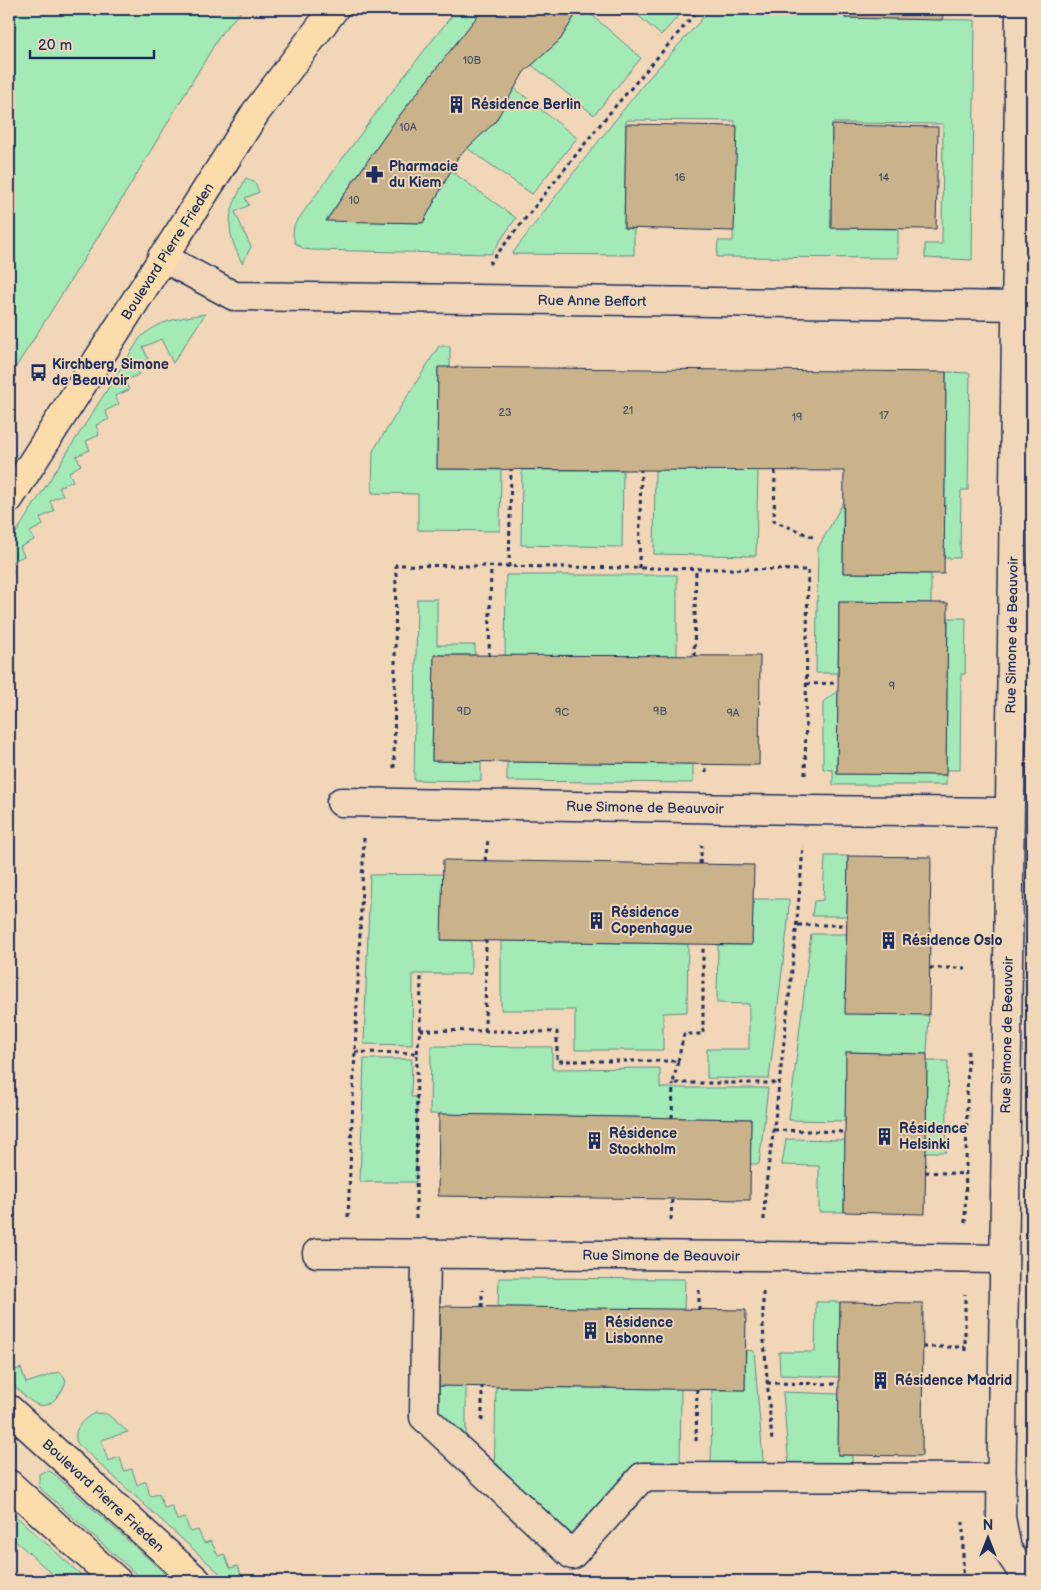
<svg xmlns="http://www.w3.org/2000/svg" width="1041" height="1590" viewBox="0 0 1041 1590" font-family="'Balsamiq Sans',sans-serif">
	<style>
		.green { fill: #a3eab6; stroke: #5f8c8a }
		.building { fill: #cab38b; stroke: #1b2f5e }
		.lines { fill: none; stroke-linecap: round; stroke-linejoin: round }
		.minor-casing { stroke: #1b2f5e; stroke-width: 31 }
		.major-casing { stroke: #1b2f5e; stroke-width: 31 }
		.path { stroke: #1b2f5e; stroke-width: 3; stroke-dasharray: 4 4; stroke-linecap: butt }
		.minor { stroke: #f1d6b8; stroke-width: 28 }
		.major { stroke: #fddcac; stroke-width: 28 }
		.labels { text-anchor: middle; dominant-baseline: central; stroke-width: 4; stroke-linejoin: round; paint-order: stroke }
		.number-label { font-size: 11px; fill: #475069 }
		.poi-label { font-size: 14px; font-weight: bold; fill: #1b2f5e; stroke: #f1d6b8; text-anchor: start }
		.street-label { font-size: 14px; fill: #1b2f5e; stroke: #f1d6b8 }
	</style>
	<rect width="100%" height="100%" fill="#f1d6b8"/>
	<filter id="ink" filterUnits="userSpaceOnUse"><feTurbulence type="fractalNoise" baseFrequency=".02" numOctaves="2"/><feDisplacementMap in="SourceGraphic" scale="10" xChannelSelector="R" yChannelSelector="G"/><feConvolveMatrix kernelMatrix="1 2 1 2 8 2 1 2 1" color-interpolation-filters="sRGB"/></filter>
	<g filter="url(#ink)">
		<g class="green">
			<polygon points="9,9 243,9 222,32 120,202 9,378"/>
			<polygon points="457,9 483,9 396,120 326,220 422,223 451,171 516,218 491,254 313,250 304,249 295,243 293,235 294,225 384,102"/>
			<polygon points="579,9 585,9 641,58 594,115 532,65 560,40"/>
			<polygon points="630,9 685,9 661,35"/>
			<polygon points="711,9 845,9 845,18 975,20 972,260 925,258 925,244 942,244 943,124 832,123 831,228 898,229 898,258 717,257 718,241 733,241 735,121 626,120 624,228 634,229 634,255 512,254 568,180 647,80"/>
			<polygon points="514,88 577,138 532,194 467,148 495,122"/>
			<path d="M246,178l9,5 4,9 -14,6 4,7 -14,7 16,35 -9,16c-19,-38 -14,-50 4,-85z"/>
			<path d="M205,314l-32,49 -12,-24 -18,8 5,12 -13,7 4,8 -14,7 4,9 -14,6 4,8 -14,7 4,8 -13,6 3,10 -13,6 4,9 -14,6 5,9 -12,7 4,9 -14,6 4,8 -13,6 4,10 -14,7 3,7 -13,7 4,8 -14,7 4,9 -14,7 3,9 -4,2v-30l131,-206c19,-18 40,-20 65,-24z"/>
			<polygon points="439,346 450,346 450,367 438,368 437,469 501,470 500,531 418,530 418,494 372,493 373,451"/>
			<polygon points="946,372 970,373 968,490 961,490 960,558 944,558"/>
			<polygon points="522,470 623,470 622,547 521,545"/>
			<polygon points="655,470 758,470 756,556 654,554"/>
			<polygon points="843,503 843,573 931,574 931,603 839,602 838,673 816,673 818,548"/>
			<polygon points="506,575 677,575 677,656 505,656"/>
			<polygon points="417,599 437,599 437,645 475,645 475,655 434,655 432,761 481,762 481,781 414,780"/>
			<polygon points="948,618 966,618 965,674 961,674 960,770 946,770"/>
			<polygon points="838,690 837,774 946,775 946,785 833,785 833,770 823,769 823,702"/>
			<polygon points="507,762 693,764 693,783 507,781"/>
			<polygon points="825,856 848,856 847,916 812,916 814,901 823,900"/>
			<polygon points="443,874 442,940 471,941 471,974 413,974 412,1045 364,1044 370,875"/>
			<polygon points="753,899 789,899 788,922 769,1079 707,1078 707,1049 749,1049 749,1004 717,1003 718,945 752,945"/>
			<polygon points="811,934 847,934 888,1014 929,1012 927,1054 847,1052 845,1121 789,1120"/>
			<polygon points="501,941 688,944 687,1012 663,1013 663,1050 575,1050 575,1010 501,1010"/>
			<polygon points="431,1046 552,1047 552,1069 660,1068 660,1088 768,1088 759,1164 750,1164 751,1119 430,1114"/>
			<polygon points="364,1059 412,1059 411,1097 417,1097 416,1182 360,1182"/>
			<polygon points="927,1061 948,1061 946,1152 926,1152"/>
			<polygon points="786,1139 845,1140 844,1212 819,1212 819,1166 782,1165"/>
			<polygon points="499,1278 685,1279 684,1310 498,1307"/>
			<polygon points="816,1302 840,1302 839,1377 780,1375 779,1352 815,1352"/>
			<polygon points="746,1350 754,1351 764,1472 711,1471 712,1390 745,1390"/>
			<path d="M9,1359l4,12 8,-3 5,15 33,-11 5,4 2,5c-2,7 -5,12 -10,17 -17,20 -33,-5 -47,-17z"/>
			<polygon points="436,1386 466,1386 466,1452 436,1425"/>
			<polygon points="496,1387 681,1389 680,1470 634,1470 565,1545 494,1478"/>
			<polygon points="783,1392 839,1394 838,1455 852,1455 852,1467 789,1468"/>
			<path d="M95,1413l12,1 21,18 -27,8 7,21 12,-4 4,14 8,-2 5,16 9,-4 4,15 9,-2 5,14 8,-2 5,14 8,-2 5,14 8,-2 6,13 7,-2 7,15 6,-2 6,14 8,-2 5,14 9,-2 1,3h-25l-151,-138c-5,-14 6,-24 18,-30z"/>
			<polygon points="49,1471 53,1473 173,1581 144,1581 41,1489 39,1485 39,1474 43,1472"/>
			<polygon points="9,1510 88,1581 60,1581 9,1535"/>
		</g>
		<g class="building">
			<polygon points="483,9 579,9 560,40 524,72 495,122 458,157 423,223 326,221 396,120"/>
			<polygon points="845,9 943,9 942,20 845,18"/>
			<polygon points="626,124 737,126 734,231 624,228"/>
			<polygon points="832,125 938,127 936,229 831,228"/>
			<polygon points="438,367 946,372 944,574 843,573 844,471 437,469"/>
			<polygon points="839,602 948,603 946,775 837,774"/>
			<polygon points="434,655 760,656 759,765 432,761"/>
			<polygon points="848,856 931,857 929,1015 845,1014"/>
			<polygon points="443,860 754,865 752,945 441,940"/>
			<polygon points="846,1052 927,1054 925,1214 844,1212"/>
			<polygon points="439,1114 751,1119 750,1200 438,1196"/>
			<polygon points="840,1302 923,1303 922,1456 838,1455"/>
			<polygon points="437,1306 746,1310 745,1390 436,1386"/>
		</g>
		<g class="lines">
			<defs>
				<g id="minor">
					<polyline points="1020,9 1001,1517 1007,1549 1028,1581"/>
					<path id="s1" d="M162,257l72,39 798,10"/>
					<path id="s2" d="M341,802l464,8 204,2"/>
					<path id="s3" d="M317,1253l446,3 241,3"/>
					<polyline points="426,1253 424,1417 572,1555 642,1477 1002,1478"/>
				</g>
				<g id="major">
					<path id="s4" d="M9,499l247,-387 78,-103"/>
					<path id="s5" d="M9,1409l188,172"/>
					<polyline points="9,1484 117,1581"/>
				</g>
			</defs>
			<use href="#minor" class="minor-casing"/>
			<use href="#major" class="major-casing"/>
			<g class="path">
				<polyline points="489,264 607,116 699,9"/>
				<polyline points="775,471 774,521 815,538"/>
				<polyline points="509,567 511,470"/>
				<polyline points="639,568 641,470"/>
				<polyline points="489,656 491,567"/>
				<polyline points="694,656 696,569"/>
				<polyline points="806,684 838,683"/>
				<polyline points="394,768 396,565 808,570 805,775"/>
				<polyline points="706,773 706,764"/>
				<polyline points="485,861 488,840"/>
				<polyline points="700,864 702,845"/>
				<polyline points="798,925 847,925"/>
				<polyline points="930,968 970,968"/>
				<polyline points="420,1030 557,1032 557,1061 678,1061 673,1083 779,1083"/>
				<polyline points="485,1031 486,941"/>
				<polyline points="355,1052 417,1053 416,1218"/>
				<polyline points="417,1053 420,1030 421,977"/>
				<polyline points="678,1061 684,1034 703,1034 703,945"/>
				<polyline points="672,1118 673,1083"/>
				<polyline points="774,1130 845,1132"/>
				<polyline points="925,1172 966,1174"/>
				<polyline points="348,1217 364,838"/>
				<polyline points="671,1220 672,1199"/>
				<path d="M764,1220c0,-36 8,-73 12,-109 10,-88 21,-176 27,-265"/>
				<polyline points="965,1223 968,1047"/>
				<polyline points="763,1292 763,1327 772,1442"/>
				<polyline points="482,1307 482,1290"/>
				<polyline points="699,1310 699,1290"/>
				<polyline points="923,1347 965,1347"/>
				<polyline points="965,1351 965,1294"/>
				<polyline points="767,1383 839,1384"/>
				<polyline points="482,1421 482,1386"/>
				<polyline points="696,1441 697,1389"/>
				<polyline points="963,1581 963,1522"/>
			</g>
			<use href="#minor" class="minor"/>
			<use href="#major" class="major"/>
		</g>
	</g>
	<defs>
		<symbol id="building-bare" viewBox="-9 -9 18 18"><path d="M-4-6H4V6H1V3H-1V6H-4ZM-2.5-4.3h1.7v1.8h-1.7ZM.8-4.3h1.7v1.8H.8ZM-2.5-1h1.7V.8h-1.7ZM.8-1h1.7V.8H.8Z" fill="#1b2f5e" stroke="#f1d6b8" stroke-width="2.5" paint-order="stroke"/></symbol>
		<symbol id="pharmacy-bare" viewBox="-9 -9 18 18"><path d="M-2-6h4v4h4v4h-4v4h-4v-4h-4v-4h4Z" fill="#1b2f5e" stroke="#f1d6b8" stroke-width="2.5" paint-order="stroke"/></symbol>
		<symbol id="bus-bare" viewBox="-9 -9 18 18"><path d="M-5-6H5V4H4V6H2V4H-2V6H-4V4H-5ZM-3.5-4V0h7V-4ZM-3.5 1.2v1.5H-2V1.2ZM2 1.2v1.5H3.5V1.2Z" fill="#1b2f5e" stroke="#f1d6b8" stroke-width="2.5" paint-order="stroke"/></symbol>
	</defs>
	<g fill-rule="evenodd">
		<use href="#building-bare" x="444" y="92" width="25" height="25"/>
		<use href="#pharmacy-bare" x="362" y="162" width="25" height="25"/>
		<use href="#bus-bare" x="26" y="360" width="25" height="25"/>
		<use href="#building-bare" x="584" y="908" width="25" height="25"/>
		<use href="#building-bare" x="876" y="928" width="25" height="25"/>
		<use href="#building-bare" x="872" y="1124" width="25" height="25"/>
		<use href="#building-bare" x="582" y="1128" width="25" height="25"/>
		<use href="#building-bare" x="578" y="1318" width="25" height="25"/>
		<use href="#building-bare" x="868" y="1368" width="25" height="25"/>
	</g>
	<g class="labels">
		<g class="number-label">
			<text x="472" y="60">10B</text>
			<text x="408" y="127">10A</text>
			<text x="680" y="177">16</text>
			<text x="884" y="177">14</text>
			<text x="354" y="200">10</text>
			<text x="628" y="410">21</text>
			<text x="505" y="412">23</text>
			<text x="884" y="415">17</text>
			<text x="797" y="417">19</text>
			<text x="892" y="686">9</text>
			<text x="464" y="711">9D</text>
			<text x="660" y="711">9B</text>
			<text x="562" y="712">9C</text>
			<text x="733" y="713">9A</text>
		</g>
		<g class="poi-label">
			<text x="471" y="104">Résidence Berlin</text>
			<text x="389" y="166">Pharmacie<tspan x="389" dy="16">du Kiem</tspan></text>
			<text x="52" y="364">Kirchberg, Simone<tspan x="52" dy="16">de Beauvoir</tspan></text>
			<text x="611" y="912">Résidence<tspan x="611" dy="16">Copenhague</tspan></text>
			<text x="902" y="940">Résidence Oslo</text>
			<text x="899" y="1128">Résidence<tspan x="899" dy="16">Helsinki</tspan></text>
			<text x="609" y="1133">Résidence<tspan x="609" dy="16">Stockholm</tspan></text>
			<text x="605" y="1322">Résidence<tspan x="605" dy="16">Lisbonne</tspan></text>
			<text x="895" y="1380">Résidence Madrid</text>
		</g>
		<g class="street-label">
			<text stroke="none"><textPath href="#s4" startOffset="294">Boulevard Pierre Frieden</textPath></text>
			<text stroke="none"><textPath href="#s1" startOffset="440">Rue Anne Beffort</textPath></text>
			<text transform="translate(1012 635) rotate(-89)">Rue Simone de Beauvoir</text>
			<text stroke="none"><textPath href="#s2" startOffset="304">Rue Simone de Beauvoir</textPath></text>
			<text transform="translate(1007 1035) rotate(-89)">Rue Simone de Beauvoir</text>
			<text stroke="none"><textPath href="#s3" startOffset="344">Rue Simone de Beauvoir</textPath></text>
			<text stroke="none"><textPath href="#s5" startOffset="128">Boulevard Pierre Frieden</textPath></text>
		</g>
	</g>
	<rect width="1041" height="1590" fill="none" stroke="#f1d6b8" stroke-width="30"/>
	<rect x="15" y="15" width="1011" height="1560" fill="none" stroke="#1b2f5e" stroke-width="2" filter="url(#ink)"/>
	<g transform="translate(988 1538)" stroke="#f1d6b8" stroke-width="4" paint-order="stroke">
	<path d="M0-4L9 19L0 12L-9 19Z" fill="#1b2f5e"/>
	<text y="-8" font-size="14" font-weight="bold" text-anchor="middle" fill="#1b2f5e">N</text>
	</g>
	<path d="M30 50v8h124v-8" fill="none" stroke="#1b2f5e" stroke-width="2.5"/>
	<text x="38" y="50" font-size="15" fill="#1b2f5e" stroke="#f1d6b8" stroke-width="4" paint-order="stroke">20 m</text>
</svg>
